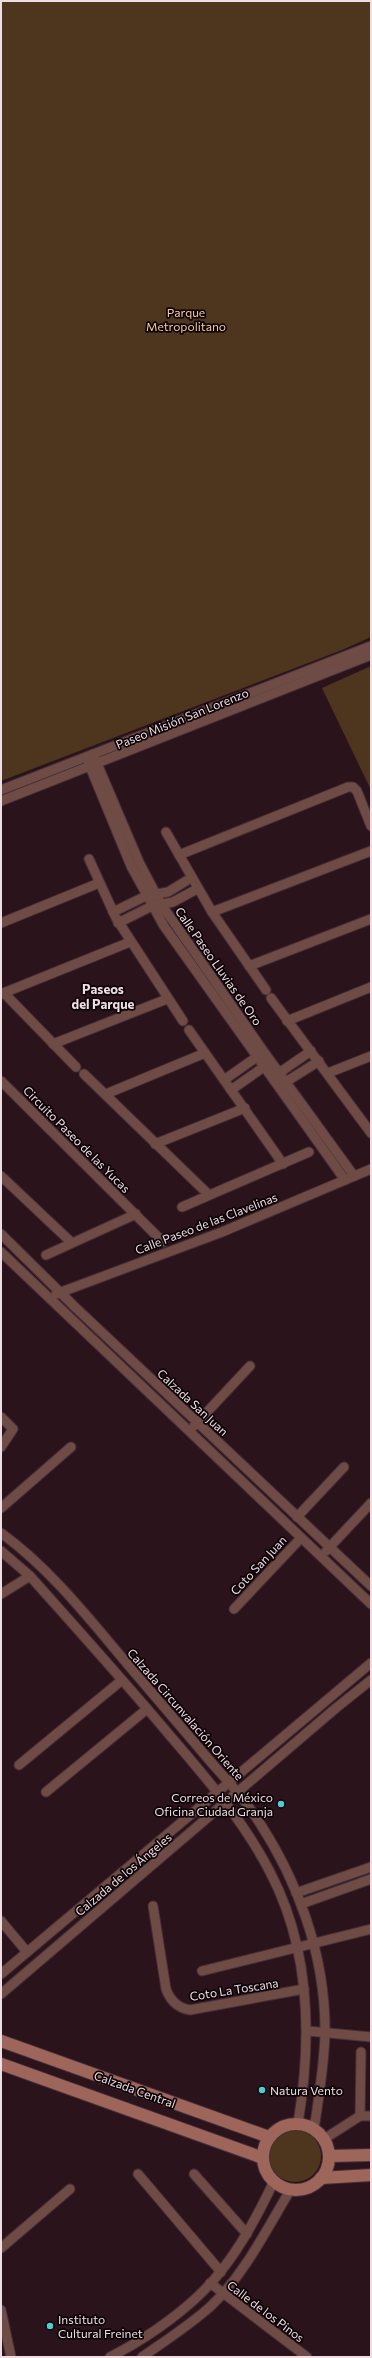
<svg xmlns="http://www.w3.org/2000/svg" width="372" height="2358" viewBox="0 0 372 2358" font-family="Commissioner,sans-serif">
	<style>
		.green { fill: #4e351e }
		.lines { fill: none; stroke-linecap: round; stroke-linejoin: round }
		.street-casing { stroke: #462f38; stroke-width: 11 }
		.secondary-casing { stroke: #462f38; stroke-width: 14 }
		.street { stroke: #6f4b45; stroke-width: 9 }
		.secondary { stroke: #9e655b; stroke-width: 12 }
		.poi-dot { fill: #52cdcf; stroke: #0d0407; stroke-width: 1.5 }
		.labels { text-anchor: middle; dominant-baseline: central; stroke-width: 3.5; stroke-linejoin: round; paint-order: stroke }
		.park-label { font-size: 12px; fill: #fdca9d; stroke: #0d0407 }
		.street-label { font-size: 12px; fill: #eedde2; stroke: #0d0407 }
		.poi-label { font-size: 12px; fill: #eedde2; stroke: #0d0407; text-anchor: start }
		.neighbourhood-label { font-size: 13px; font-weight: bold; fill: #eedde2; stroke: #0d0407 }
	</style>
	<rect width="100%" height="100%" fill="#2b131c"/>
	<g class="green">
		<polygon points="1,1 371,1 371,637 342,650 1,781"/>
		<polygon points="371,666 371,790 322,688"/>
		<circle cx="295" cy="2156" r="26"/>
	</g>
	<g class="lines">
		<defs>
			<g id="street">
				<polyline points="93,754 139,862 161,904 264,1052 354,1176"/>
				<polyline points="86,757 131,866 164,926 345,1180"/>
				<polyline points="1,790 371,646"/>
				<polyline points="1,801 371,655"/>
				<polyline points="166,832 212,912 266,990"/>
				<polyline points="179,855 348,787 353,787 357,791 371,826"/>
				<polyline points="89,859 116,918 183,1021"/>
				<polyline points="113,912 146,896 168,892 191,878"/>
				<polyline points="212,912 371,851"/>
				<polyline points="1,923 99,883"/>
				<polyline points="118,923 152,906 173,902 197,889"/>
				<polyline points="249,966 371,919"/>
				<polyline points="4,993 76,1067"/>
				<polyline points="1,994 130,942"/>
				<polyline points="271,998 371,1133"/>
				<polyline points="287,1021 371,987"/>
				<polyline points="189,1030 283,1164"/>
				<polyline points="53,1044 167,999"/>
				<polyline points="328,1073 371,1056"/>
				<polyline points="84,1074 209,1195"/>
				<polyline points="276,1075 311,1051"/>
				<polyline points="224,1080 261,1054"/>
				<polyline points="1,1081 163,1242"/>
				<polyline points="281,1085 319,1061"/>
				<polyline points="231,1090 268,1064"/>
				<polyline points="106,1094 205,1053"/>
				<polyline points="155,1144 245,1108"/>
				<polyline points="1,1176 72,1243"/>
				<polyline points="182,1207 309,1152"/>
				<polyline points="1,1234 75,1307 371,1586"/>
				<polyline points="1,1252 371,1604"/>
				<polyline points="46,1255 136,1214"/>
				<polyline points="56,1294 222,1232 371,1169"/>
				<polyline points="1,1417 13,1429 1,1447"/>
				<polyline points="194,1426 250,1366"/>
				<polyline points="1,1508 71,1447"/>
				<polyline points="297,1517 344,1467"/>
				<path d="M1,1533c55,40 96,96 140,147 23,27 46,54 69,81 15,17 31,34 43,52 44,64 73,142 72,221 -1,32 -6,63 -11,95"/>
				<path d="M1,1551l29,25c48,54 96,107 142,162 36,42 73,85 98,134 41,78 42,167 28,251"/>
				<polyline points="326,1551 371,1503"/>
				<polyline points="1,1594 30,1576"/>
				<polyline points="234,1609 301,1538"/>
				<polyline points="19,1765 122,1680"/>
				<polyline points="46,1792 147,1709"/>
				<polyline points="296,1893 371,1867"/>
				<polyline points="301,1904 371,1879"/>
				<path d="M153,1906l13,83c4,11 12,19 24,21l114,-21"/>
				<polyline points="1,1921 27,1952"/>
				<polyline points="202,1971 371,1929"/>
				<polyline points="1,1974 371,1663"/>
				<polyline points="1,1994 336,1708 371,1680"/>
				<polyline points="308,2031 371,2037"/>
				<polyline points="360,2116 361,2052"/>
				<polyline points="324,2139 360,2116 371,2116"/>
				<polyline points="138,2174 221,2272"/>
				<polyline points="194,2174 247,2234"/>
				<polyline points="1,2248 70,2189"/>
				<polyline points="210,2283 307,2357"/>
				<polyline points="1,2310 11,2357"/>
				<path d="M110,2357c38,-19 85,-52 111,-86 22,-27 38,-58 53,-90"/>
				<path d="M142,2357c23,-16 48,-32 69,-51 34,-32 56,-78 80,-117"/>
			</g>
			<g id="secondary">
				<polyline points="1,2041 269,2137"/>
				<polyline points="1,2064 263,2158"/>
				<circle cx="296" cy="2157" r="33"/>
				<polyline points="329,2156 371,2155"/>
				<polyline points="321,2178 371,2175"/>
			</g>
		</defs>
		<use href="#street" class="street-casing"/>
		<use href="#secondary" class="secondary-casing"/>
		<use href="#street" class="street"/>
		<use href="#secondary" class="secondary"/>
	</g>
	<g class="poi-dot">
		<circle cx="281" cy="1804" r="4"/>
		<circle cx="262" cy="2090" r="4"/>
		<circle cx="50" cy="2326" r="4"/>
	</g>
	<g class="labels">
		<g class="park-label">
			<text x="186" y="312">Parque<tspan x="186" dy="14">Metropolitano</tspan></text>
		</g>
		<g class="street-label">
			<text transform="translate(182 718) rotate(-22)">Paseo Misión San Lorenzo</text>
			<text transform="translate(219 966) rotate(55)">Calle Paseo Lluvias de Oro</text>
			<text transform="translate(77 1139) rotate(45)">Circuito Paseo de las Yucas</text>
			<text transform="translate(206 1223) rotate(-21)">Calle Paseo de las Clavelinas</text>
			<text transform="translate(193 1402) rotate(43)">Calzada San Juan</text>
			<text transform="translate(258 1565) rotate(-47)">Coto San Juan</text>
			<text transform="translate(186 1714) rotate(49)">Calzada Circunvalación Oriente</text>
			<text transform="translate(123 1874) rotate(-40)">Calzada de los Ángeles</text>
			<text transform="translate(234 1989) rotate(-9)">Coto La Toscana</text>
			<text transform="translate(135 2089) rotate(20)">Calzada Central</text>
			<text transform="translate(266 2311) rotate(37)">Calle de los Pinos</text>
		</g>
		<g class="poi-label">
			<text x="273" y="1797" text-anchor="end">Correos de México<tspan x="273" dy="14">Oficina Ciudad Granja</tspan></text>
			<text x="270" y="2090">Natura Vento</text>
			<text x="58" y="2319">Instituto<tspan x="58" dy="14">Cultural Freinet</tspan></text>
		</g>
		<g class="neighbourhood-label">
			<text x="103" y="989">Paseos<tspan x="103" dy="15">del Parque</tspan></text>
		</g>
	</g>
	<rect width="372" height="2358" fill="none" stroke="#eedde2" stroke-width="4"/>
</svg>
